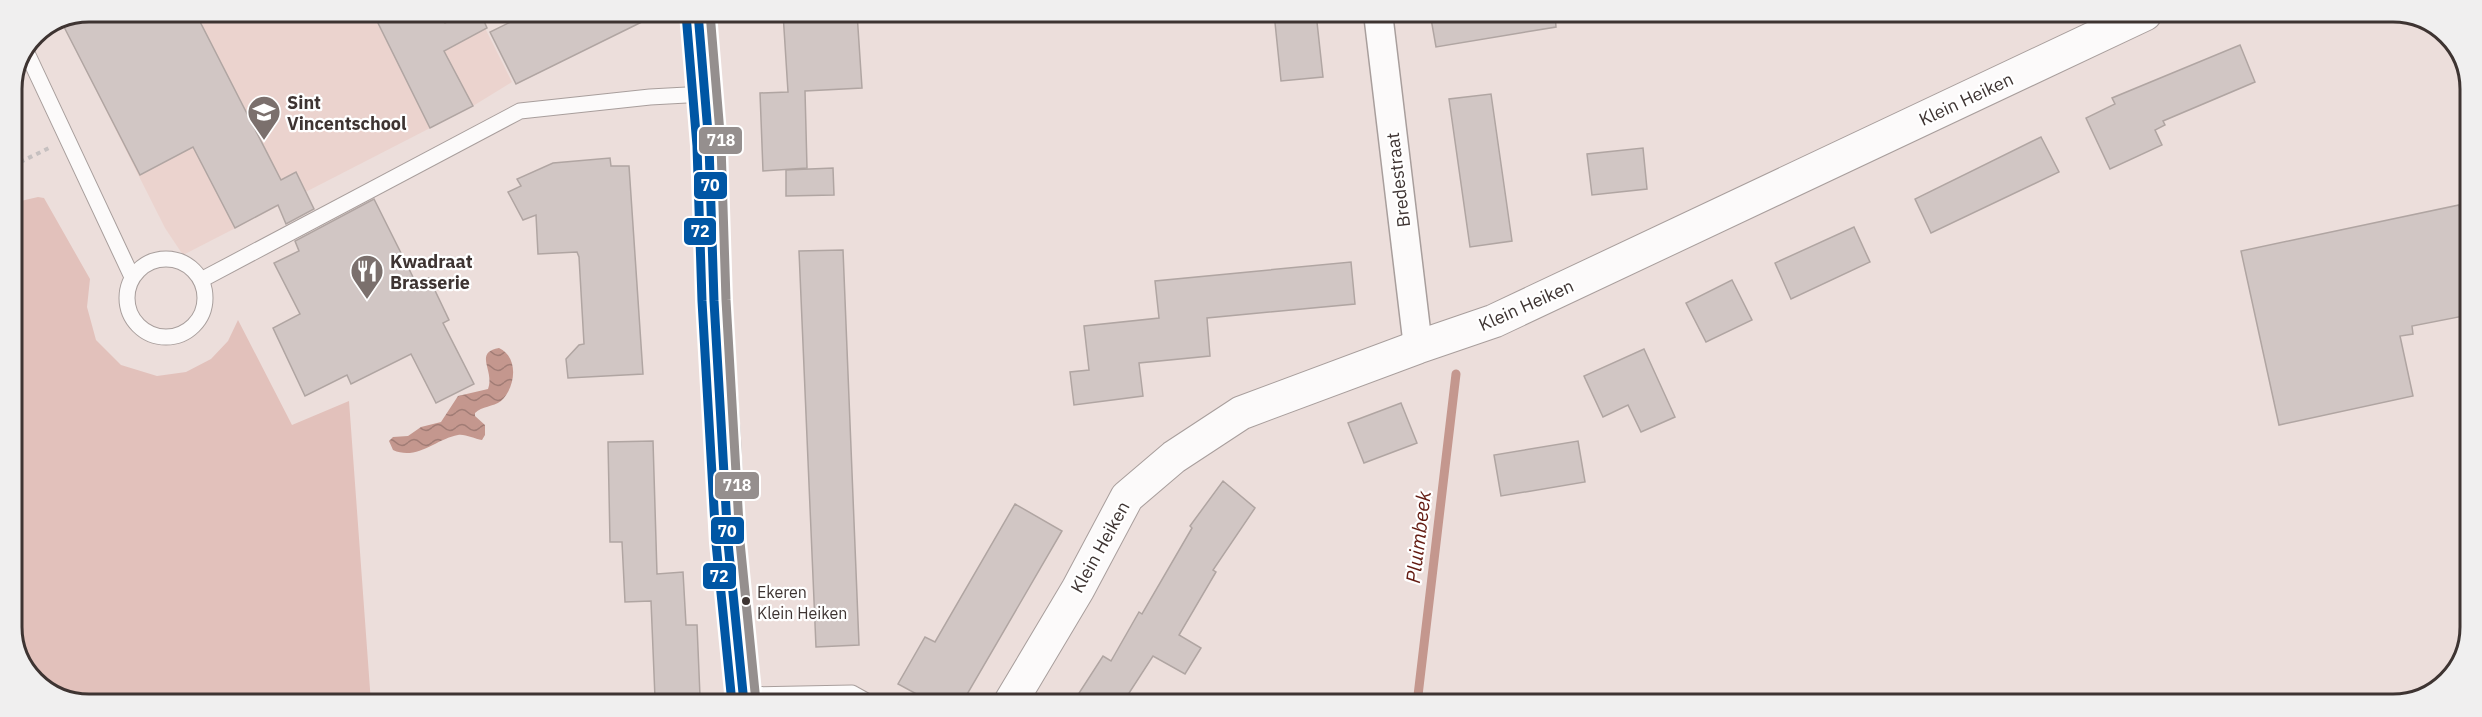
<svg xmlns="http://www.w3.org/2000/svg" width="2482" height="717" viewBox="0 0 2482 717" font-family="'IBM Plex Sans',sans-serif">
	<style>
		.built { fill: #ebd3ce }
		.pitch { fill: #e2c1bb }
		.water { fill: url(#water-waves) }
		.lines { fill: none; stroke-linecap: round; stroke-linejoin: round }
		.stream { stroke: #c4978e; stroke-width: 9 }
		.building { fill: #d1c6c4; stroke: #b0a5a2; stroke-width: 1.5 }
		.service-casing { stroke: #a89e9c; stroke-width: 17 }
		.minor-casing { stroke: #a89e9c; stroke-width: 31 }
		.tertiary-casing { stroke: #a89e9c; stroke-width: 35 }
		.secondary-casing { stroke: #a89e9c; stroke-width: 35 }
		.path { stroke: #c6c0c0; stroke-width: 4; stroke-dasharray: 4.5 4.5; stroke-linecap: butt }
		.service { stroke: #fcfafa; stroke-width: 15 }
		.minor { stroke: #fcfafa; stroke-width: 28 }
		.tertiary { stroke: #fcfafa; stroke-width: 33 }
		.secondary { stroke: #fcfafa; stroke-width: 33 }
		.bus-1-casing { stroke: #fff; stroke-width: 14 }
		.bus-2-casing { stroke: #fff; stroke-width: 14 }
		.bus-3-casing { stroke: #fff; stroke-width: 14 }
		.bus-1 { stroke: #0056a4; stroke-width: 9 }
		.bus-2 { stroke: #0056a4; stroke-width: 9 }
		.bus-3 { stroke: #958f8e; stroke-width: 9 }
		.bus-dot { fill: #3e3432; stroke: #fff; stroke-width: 2 }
		.labels { text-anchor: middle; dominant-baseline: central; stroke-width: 4.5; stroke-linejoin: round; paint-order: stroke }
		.bus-label { font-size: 16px; fill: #3e3432; stroke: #fff; text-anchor: start }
		.street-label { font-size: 18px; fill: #3e3432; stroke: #fff }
		.poi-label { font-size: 18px; font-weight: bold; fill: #3e3432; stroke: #fff; text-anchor: start }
		.water-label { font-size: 20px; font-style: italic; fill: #631a10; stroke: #fff }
		.rim { fill: none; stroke: #3e3432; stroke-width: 3 }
		.line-badge { stroke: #fff; stroke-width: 2 }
		.badge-label { font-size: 16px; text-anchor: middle; font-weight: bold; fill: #fff }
	</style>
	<defs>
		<pattern id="water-waves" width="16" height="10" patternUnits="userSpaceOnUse" patternTransform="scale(1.5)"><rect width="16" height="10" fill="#c4978e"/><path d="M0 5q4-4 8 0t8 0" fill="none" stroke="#a17c75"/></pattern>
	</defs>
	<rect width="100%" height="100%" fill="#ecdedb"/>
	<polygon class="built" points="90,12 477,12 512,82 473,106 183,255 165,228 62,23"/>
	<polygon class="pitch" points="38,197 44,198 90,279 87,307 96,340 121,365 157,376 186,372 211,359 228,341 238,320 292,425 349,401 371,703 70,702 31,678 12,633 12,203"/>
	<path class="water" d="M499,348c20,9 17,39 2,53 -8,6 -19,5 -26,12v3l10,9v10l-3,5c-8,-1 -16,-6 -24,-5 -22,4 -41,26 -65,15l-4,-9 4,-4 15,-1 13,-9 20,-5 17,-26 30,-7c7,-19 -15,-36 11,-41z"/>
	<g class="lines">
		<polyline class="stream" points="1417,704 1456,374"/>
	</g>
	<g class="building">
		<polygon points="90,12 195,12 281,180 296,172 314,209 286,224 278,205 235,228 193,147 140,175 62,23"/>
		<polygon points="389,12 440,12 445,23 466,12 480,12 487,28 444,51 473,106 430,128 376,19"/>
		<polygon points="531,12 535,12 660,13 516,84 490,32"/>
		<polygon points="783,13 857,13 862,88 805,91 807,168 763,171 760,93 788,92"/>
		<polygon points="1274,13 1316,13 1323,77 1281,81"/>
		<polygon points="1430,13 1555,14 1556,27 1436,47"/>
		<polygon points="2240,45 2255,82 2163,121 2165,125 2155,130 2162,145 2110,169 2086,118 2115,104 2112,98"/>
		<polygon points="1491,94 1512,241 1470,247 1449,99"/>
		<polygon points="2041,137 2059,172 1931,233 1915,199"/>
		<polygon points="1643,148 1647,189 1592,195 1587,154"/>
		<polygon points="610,158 611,166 629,166 643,374 568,378 566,359 579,345 584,344 579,257 577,252 538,254 536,215 523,220 508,192 521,186 517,179 553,163"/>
		<polygon points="833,168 834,195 786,196 786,170"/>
		<polygon points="374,199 416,283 429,278 449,320 443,323 474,384 436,403 411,354 351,384 347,375 305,396 273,328 300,314 274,263 299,251 295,241"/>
		<polygon points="2459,205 2469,249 2469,315 2412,326 2413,334 2400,336 2413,396 2279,425 2241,251"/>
		<polygon points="1854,227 1870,262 1791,299 1775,263"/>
		<polygon points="843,250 859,645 816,647 799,251"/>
		<polygon points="1351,262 1355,304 1207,318 1210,356 1139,363 1143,396 1074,405 1070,372 1089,370 1084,326 1159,318 1155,281"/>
		<polygon points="1732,280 1752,320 1706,342 1686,303"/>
		<polygon points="1644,349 1675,417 1641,432 1628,405 1603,417 1584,376"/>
		<polygon points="1401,403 1417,443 1364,463 1348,423"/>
		<polygon points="653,441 657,574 683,572 686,625 697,625 700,696 655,698 651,601 625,602 622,542 610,542 608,442"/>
		<polygon points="1578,441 1585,482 1501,496 1494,455"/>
		<polygon points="1223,481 1255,508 1213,570 1216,572 1179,635 1201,648 1185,674 1153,656 1122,704 1072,704 1103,656 1111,661 1139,612 1142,614 1192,528 1190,526"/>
		<polygon points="1015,504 1062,531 962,703 933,703 898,684 925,637 935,642"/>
	</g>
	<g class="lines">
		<defs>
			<g id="service">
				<polyline points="27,53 132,277"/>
				<circle cx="166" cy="298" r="39"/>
				<polyline points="201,280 520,111 650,97 705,94"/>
				<polyline points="743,695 852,693 870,703"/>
			</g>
			<polyline id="minor" points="1378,13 1418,347"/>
			<polyline id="tertiary" points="1010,703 1078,589 1127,497 1174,457 1241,413 1418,347 1494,321 2145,14"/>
			<polyline id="secondary" points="698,13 709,145 714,301 724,446 728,543 744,703"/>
		</defs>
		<use href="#service" class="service-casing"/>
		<use href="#minor" class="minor-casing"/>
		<use href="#tertiary" class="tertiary-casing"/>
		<use href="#secondary" class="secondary-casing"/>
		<polyline class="path" points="12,166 49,148"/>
		<use href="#service" class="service"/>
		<use href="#minor" class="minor"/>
		<use href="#tertiary" class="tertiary"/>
		<use href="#secondary" class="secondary"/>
		<defs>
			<polyline id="bus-1" points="698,13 709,145 714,301 728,543 744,703"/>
			<polyline id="bus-2" points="686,14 697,146 702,301 716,543 732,703"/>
			<polyline id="bus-3" points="710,13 721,145 726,300 740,542 756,702"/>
		</defs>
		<use href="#bus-1" class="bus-1-casing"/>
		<use href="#bus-2" class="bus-2-casing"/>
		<use href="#bus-3" class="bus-3-casing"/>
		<use href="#bus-1" class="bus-1"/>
		<use href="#bus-2" class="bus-2"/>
		<use href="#bus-3" class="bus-3"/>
	</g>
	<defs>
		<symbol id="school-pin" viewBox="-11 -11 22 30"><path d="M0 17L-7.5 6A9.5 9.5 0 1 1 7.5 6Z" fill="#7b706d" stroke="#fff"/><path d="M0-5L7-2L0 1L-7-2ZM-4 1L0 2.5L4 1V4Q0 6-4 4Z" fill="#fff"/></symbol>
		<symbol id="restaurant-pin" viewBox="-11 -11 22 30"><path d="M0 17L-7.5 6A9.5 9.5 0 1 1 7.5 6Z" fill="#7b706d" stroke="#fff"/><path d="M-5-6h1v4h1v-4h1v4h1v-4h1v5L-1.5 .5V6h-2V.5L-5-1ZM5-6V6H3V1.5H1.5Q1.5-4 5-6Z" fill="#fff"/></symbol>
	</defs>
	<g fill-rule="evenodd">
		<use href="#school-pin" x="245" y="93" width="38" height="52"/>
		<use href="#restaurant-pin" x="348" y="252" width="38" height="52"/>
	</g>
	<circle class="bus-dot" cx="746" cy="601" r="5"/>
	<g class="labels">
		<g class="bus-label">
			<text x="757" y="592">Ekeren<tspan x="757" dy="21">Klein Heiken</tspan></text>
		</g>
		<g class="street-label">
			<text transform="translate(1966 99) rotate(-25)">Klein Heiken</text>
			<text transform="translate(1398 180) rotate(-97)">Bredestraat</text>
			<text transform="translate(1526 305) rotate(-24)">Klein Heiken</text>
			<text transform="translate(1100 547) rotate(-61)">Klein Heiken</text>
		</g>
		<g class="poi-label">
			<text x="287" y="102">Sint<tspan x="287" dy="21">Vincentschool</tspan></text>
			<text x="390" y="261">Kwadraat<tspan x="390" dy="21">Brasserie</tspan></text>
		</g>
		<g class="water-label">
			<text transform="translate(1418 537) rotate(-83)">Pluimbeek</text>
		</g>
	</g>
	<path d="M0 0H2482V717H0ZM89 22H2393A67 67 0 0 1 2460 89V627A67 67 0 0 1 2393 694H89A67 67 0 0 1 22 627V89A67 67 0 0 1 89 22Z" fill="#f0efef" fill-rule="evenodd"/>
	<path class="rim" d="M89 22H2393A67 67 0 0 1 2460 89V627A67 67 0 0 1 2393 694H89A67 67 0 0 1 22 627V89A67 67 0 0 1 89 22Z"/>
	<g class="line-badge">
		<rect x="698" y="126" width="45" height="29" rx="6" fill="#958f8e"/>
		<rect x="693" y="171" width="35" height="29" rx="6" fill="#0056a4"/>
		<rect x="683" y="217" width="34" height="29" rx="6" fill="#0056a4"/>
		<rect x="714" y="471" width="46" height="29" rx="6" fill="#958f8e"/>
		<rect x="710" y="516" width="35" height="29" rx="6" fill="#0056a4"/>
		<rect x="702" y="562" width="35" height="28" rx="6" fill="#0056a4"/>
	</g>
	<g class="badge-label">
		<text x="721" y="146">718</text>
		<text x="710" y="191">70</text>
		<text x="700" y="237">72</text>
		<text x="737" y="491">718</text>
		<text x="727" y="537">70</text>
		<text x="719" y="582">72</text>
	</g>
</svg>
